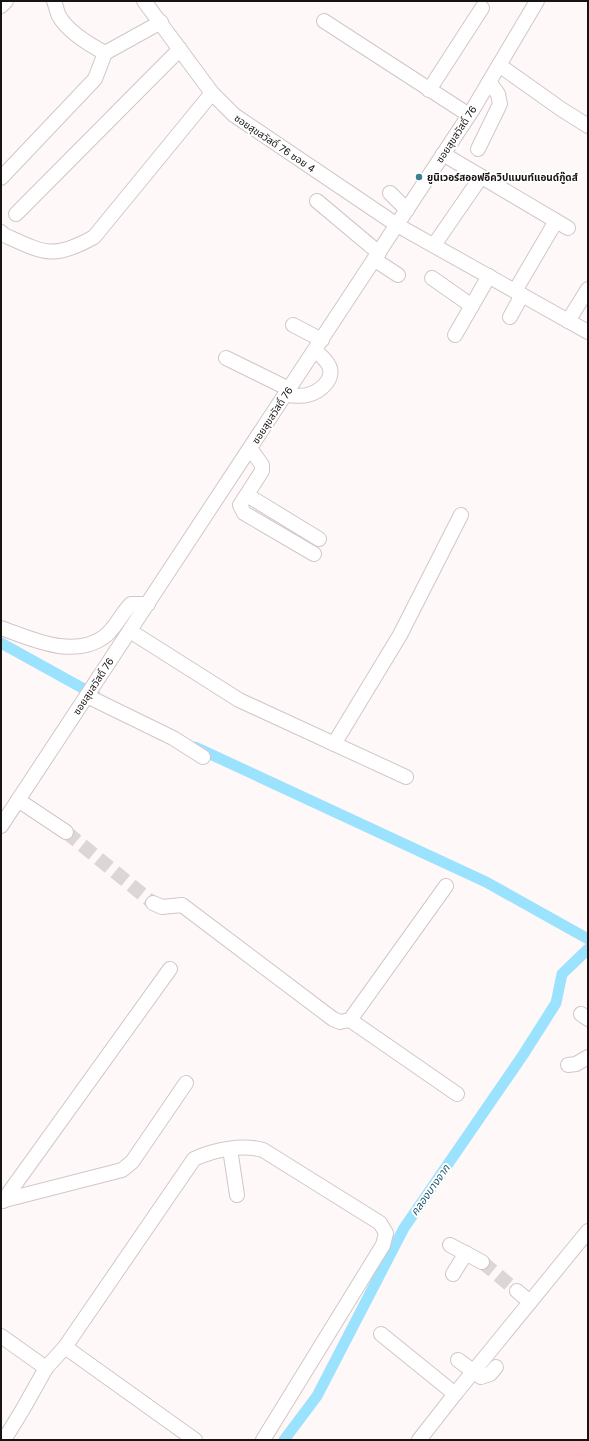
<svg xmlns="http://www.w3.org/2000/svg" width="589" height="1441" viewBox="0 0 589 1441" font-family="Inter,'Noto Sans Thai',sans-serif">
	<style>
		.lines { fill: none; stroke-linecap: round; stroke-linejoin: round }
		.canal { stroke: #9ae2fd; stroke-width: 11 }
		.minor-tunnel { stroke: #dcd6d7; stroke-width: 14; stroke-dasharray: 14 7; stroke-linecap: butt }
		.minor-casing { stroke: #d2c6c8; stroke-width: 16 }
		.minor { stroke: #fff; stroke-width: 14 }
		.poi-dot { fill: #3e7c92; stroke: #fff; stroke-width: 1.5 }
		.labels { text-anchor: middle; dominant-baseline: central; stroke-width: 4; stroke-linejoin: round; paint-order: stroke }
		.street-label { font-size: 10px; fill: #181414; stroke: #fff }
		.poi-label { font-size: 10px; font-weight: bold; fill: #181414; stroke: #fff; text-anchor: start }
		.water-label { font-size: 11px; font-style: italic; fill: #1e586b; stroke: #fff }
	</style>
	<rect width="100%" height="100%" fill="#fff8f9"/>
	<g class="lines">
		<g class="canal">
			<polyline points="1,643 95,695"/>
			<polyline points="195,747 486,882 588,939"/>
			<polyline points="284,1440 317,1396 404,1228 523,1055 556,1003 562,974 588,949"/>
		</g>
		<g class="minor-tunnel">
			<polyline points="66,832 153,903"/>
			<polyline points="482,1262 517,1291"/>
		</g>
		<defs>
			<g id="minor">
				<path d="M54,1c2,5 3,11 5,15 9,16 31,29 46,37l56,-31"/>
				<polyline points="144,1 212,93 234,115 397,225 588,332"/>
				<polyline points="1,6 6,1"/>
				<polyline points="324,21 469,115"/>
				<polyline points="499,65 561,109 588,126"/>
				<polyline points="429,90 482,8"/>
				<polyline points="478,149 500,104 498,94 489,82"/>
				<polyline points="443,154 568,228"/>
				<polyline points="1,178 95,79 105,53"/>
				<polyline points="390,193 407,210"/>
				<polyline points="317,201 379,253"/>
				<polyline points="16,214 180,49"/>
				<path d="M1,232l3,3c40,18 49,25 90,2l118,-144"/>
				<polyline points="434,245 481,177"/>
				<polyline points="375,260 398,275"/>
				<polyline points="432,278 472,306"/>
				<polyline points="515,291 556,221"/>
				<polyline points="510,317 522,295"/>
				<polyline points="568,321 588,289"/>
				<polyline points="293,325 322,340"/>
				<polyline points="455,335 489,276"/>
				<polyline points="226,358 289,389"/>
				<path d="M285,395c7,0 16,2 22,0 13,-3 30,-17 21,-31 -3,-5 -9,-10 -13,-14"/>
				<polyline points="250,448 262,465 262,471 240,505 244,513 314,554"/>
				<polyline points="247,495 319,539"/>
				<path d="M1,628c31,11 72,31 103,9 11,-8 17,-23 27,-33h17"/>
				<polyline points="130,631 239,700 406,777"/>
				<polyline points="87,696 173,738 203,757"/>
				<polyline points="334,744 400,635 461,515"/>
				<polyline points="18,800 66,832"/>
				<polyline points="1,826 473,109 537,1"/>
				<polyline points="153,903 162,907 182,905 333,1019 340,1022 350,1020 446,886"/>
				<polyline points="581,1014 588,1019"/>
				<polyline points="350,1020 457,1094"/>
				<polyline points="568,1065 576,1064 588,1057"/>
				<polyline points="230,1149 237,1195"/>
				<polyline points="1,1201 122,1170 132,1162 186,1083"/>
				<polyline points="3,1201 170,969"/>
				<polyline points="450,1245 482,1262"/>
				<polyline points="453,1274 466,1253"/>
				<polyline points="517,1291 530,1302"/>
				<polyline points="381,1334 455,1394 419,1440"/>
				<polyline points="1,1336 46,1368"/>
				<path d="M65,1347l129,-188c19,-9 48,-15 69,-9l117,73 6,10 -3,12 -120,195"/>
				<polyline points="458,1360 481,1377 490,1374 496,1367"/>
				<polyline points="455,1394 588,1231"/>
				<polyline points="4,1440 23,1409 46,1368 65,1347 195,1440"/>
			</g>
		</defs>
		<use href="#minor" class="minor-casing"/>
		<use href="#minor" class="minor"/>
	</g>
	<circle class="poi-dot" cx="419" cy="177" r="4"/>
	<g class="labels">
		<g class="street-label">
			<text transform="translate(456 134) rotate(-57)">ซอยสุขสวัสดิ์ 76</text>
			<text transform="translate(275 143) rotate(34)">ซอยสุขสวัสดิ์ 76 ซอย 4</text>
			<text transform="translate(272 415) rotate(-57)">ซอยสุขสวัสดิ์ 76</text>
			<text transform="translate(93 686) rotate(-57)">ซอยสุขสวัสดิ์ 76</text>
		</g>
		<g class="poi-label">
			<text x="427" y="177">ยูนิเวอร์สออฟอีควิปแมนท์แอนด์กู๊ดส์</text>
		</g>
		<g class="water-label">
			<text transform="translate(430 1190) rotate(-55)">คลองบางจาก</text>
		</g>
	</g>
	<rect width="589" height="1441" fill="none" stroke="#181414" stroke-width="4"/>
</svg>
